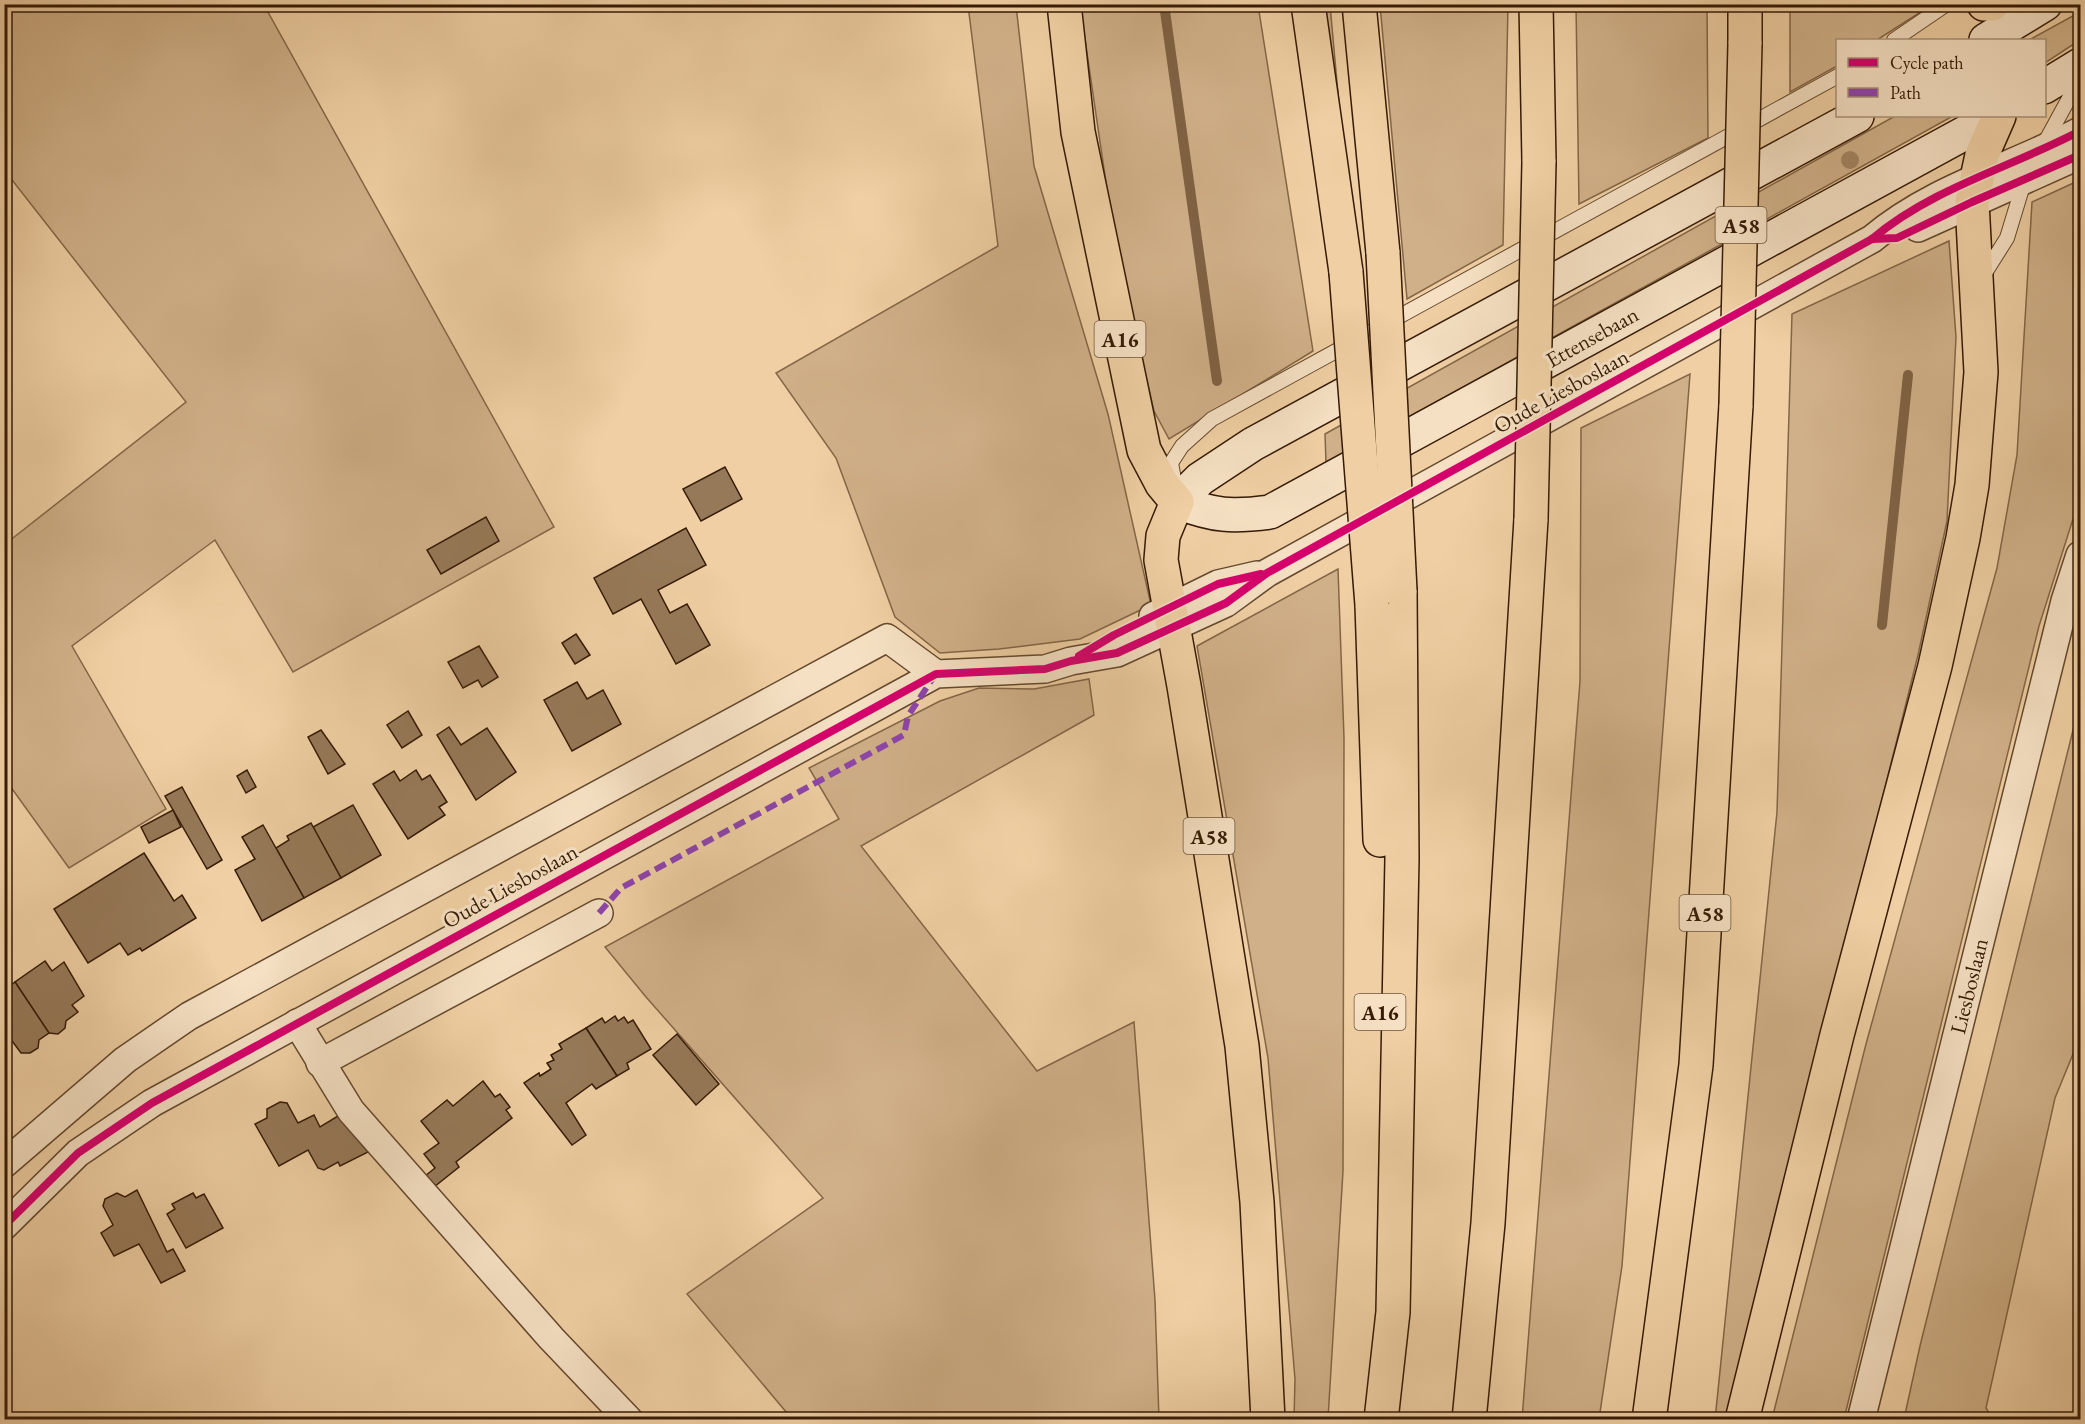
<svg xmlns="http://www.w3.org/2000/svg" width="2085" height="1424" viewBox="0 0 2085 1424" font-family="'EB Garamond',serif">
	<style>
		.green { fill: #d0b088; stroke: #836647; stroke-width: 1.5 }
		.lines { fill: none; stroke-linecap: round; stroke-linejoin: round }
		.stream { stroke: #7f6244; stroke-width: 10 }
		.building { fill: #967958; stroke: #361b06; stroke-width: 1.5 }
		.service-casing { stroke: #64482d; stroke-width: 16 }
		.minor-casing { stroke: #64482d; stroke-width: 30 }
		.secondary-casing { stroke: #361b06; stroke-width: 36 }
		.motorway-casing { stroke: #361b06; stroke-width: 36 }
		.service { stroke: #f5e0c3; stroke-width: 14 }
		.minor { stroke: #f5e0c3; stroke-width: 27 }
		.secondary { stroke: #f5e0c3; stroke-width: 33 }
		.motorway { stroke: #efcfa3; stroke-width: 33 }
		.motorway-bridge-casing { stroke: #361b06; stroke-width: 36; stroke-linecap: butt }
		.motorway-bridge { stroke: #efcfa3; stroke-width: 33 }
		.quiet { stroke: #8e44ad; stroke-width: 6; stroke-dasharray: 12 6; stroke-linecap: butt }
		.cycleway-casing { stroke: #f5e0c3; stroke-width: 11 }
		.cycleway { stroke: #d6006c; stroke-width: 8 }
		.tree { fill: #a38562 }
		.labels { text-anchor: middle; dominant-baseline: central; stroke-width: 6; stroke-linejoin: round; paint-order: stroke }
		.shield { fill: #f5e0c3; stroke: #6f563f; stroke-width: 1.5 }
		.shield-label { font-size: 21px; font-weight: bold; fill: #361b06 }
		.street-label { font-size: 22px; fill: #361b06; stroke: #f5e0c3 }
	</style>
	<rect width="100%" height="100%" fill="#efcfa3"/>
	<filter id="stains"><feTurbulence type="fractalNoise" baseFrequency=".00333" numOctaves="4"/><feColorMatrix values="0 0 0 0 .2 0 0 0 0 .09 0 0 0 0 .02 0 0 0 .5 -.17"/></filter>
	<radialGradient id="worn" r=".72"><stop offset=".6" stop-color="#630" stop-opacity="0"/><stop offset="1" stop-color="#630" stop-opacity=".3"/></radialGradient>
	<g class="green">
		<polygon points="1925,4 1927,8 1877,40 1838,40 1837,66 1790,92 1790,5"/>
		<polygon points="5,5 264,5 554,527 293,672 215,540 72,646 166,809 69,868 5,779 4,545 186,402 5,171"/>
		<polygon points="968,5 1016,5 1034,166 1108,414 1151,605 1080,639 999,649 940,653 895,617 836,458 776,373 998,246"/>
		<polygon points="1080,5 1258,5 1313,351 1169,439 1154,411 1115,244"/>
		<polygon points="1320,5 1330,5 1347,193"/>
		<polygon points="1380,5 1508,5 1503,245 1407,299"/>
		<polygon points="1576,5 1707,5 1708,138 1579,204"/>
		<polygon points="2080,12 2080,40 2045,63 2044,40 2029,40"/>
		<polygon points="1895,116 1953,116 1326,463 1325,434"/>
		<polygon points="2080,180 2080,497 2039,626 1844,1419 1772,1419 1866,1044 1997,568 2017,455 2032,202"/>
		<polygon points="1949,241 1956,337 1947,521 1918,655 1728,1419 1715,1420 1777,812 1792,314"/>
		<polygon points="1690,374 1622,1266 1599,1419 1522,1419 1580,681 1581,428"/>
		<polygon points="1338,569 1344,738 1343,1171 1328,1419 1294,1419 1295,1379 1268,1058 1197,646"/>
		<polygon points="1089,679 1094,715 861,846 1037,1071 1134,1022 1155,1300 1159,1419 792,1419 687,1294 823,1198 646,997 605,947 839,819 809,768 940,701 979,688 1034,689"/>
		<polygon points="2080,702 2080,1037 2055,1098 1986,1408 1993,1419 1904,1419 1920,1346"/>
	</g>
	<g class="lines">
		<g class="stream">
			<polyline points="1164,4 1217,381"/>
			<polyline points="1882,625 1908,375"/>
		</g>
	</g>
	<g class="building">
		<polygon points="725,467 742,499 701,521 683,489"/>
		<polygon points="486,517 499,541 441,574 427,550"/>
		<polygon points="686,528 706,565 658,590 670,613 687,604 710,645 676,664 641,599 613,614 594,578"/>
		<polygon points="576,634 590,655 575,664 562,643"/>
		<polygon points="479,646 498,677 482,687 478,680 463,688 448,662"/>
		<polygon points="577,682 587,699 603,690 621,724 572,751 544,700"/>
		<polygon points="408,711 422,735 402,748 387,725"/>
		<polygon points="449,727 461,745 487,728 516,772 476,800 437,735"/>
		<polygon points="321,730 345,764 328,774 308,737"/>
		<polygon points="247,770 256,787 246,793 237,776"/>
		<polygon points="416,770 422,780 430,775 447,802 439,807 445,815 408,839 373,784 394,771 400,781"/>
		<polygon points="182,787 222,860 207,869 165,796"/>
		<polygon points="353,805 381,855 341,878 313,827"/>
		<polygon points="173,810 181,827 149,843 141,827"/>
		<polygon points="311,823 341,878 304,898 276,848 289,840 287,836"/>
		<polygon points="263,825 304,898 262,921 235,870 255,859 242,837"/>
		<polygon points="144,853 174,901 182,895 196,918 142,951 140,948 128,955 120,943 88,963 54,909"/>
		<polygon points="45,961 52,971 64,962 84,996 72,1005 78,1012 66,1021 65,1028 58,1034 49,1033 15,982"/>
		<polygon points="15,982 49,1033 39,1040 38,1048 30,1053 21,1053 4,1030 4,990"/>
		<polygon points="615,1016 618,1021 624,1017 628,1023 633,1020 651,1049 627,1063 629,1069 617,1076 586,1028 602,1018 605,1023"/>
		<polygon points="586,1028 617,1076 596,1089 592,1084 566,1103 586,1135 572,1145 524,1083 539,1073 540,1076 551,1069 547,1063 554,1060 551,1055 562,1049 559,1044"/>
		<polygon points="677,1034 719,1084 696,1105 653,1055"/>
		<polygon points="483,1081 495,1097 500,1094 510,1107 506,1110 512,1118 456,1162 459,1167 434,1187 425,1176 435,1168 424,1154 439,1143 421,1121 447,1100 453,1106"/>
		<polygon points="280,1102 287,1103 298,1123 314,1115 320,1127 338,1116 368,1152 340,1166 338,1162 324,1170 318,1168 308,1150 279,1166 255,1124 267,1118 267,1109"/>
		<polygon points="137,1190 167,1252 173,1249 185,1271 161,1283 139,1244 114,1256 101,1233 113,1225 103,1206 105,1199 117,1193 125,1197"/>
		<polygon points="193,1193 196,1198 204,1194 223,1228 186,1248 167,1214 175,1209 172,1204"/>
	</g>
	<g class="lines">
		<defs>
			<g id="service">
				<polyline points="1894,40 1947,4"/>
				<polyline points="2043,146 2080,78"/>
				<polyline points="1983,276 2007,238 2024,182"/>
				<polyline points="1175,485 1171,463 1182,446 1212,419 1838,76"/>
			</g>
			<g id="minor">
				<polyline points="1918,228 2080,155"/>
				<polyline points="1153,616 1218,584 1257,575"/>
				<polyline points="297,1023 351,1111 551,1338 629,1420"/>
				<polyline points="320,1063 599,913"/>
				<polyline points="4,1164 125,1060 189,1016 887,638 936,674"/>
				<path d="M4,1226l74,-73 74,-50 784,-429 109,-5 26,-8 46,-8 109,-50 41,-30 605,-334c60,-51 140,-72 208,-108"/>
				<polyline points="1861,1420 2065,601 2080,555"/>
			</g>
			<g id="secondary">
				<polyline points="1986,40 2045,4"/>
				<polyline points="2044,87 2080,65"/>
				<path d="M1857,116l-604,328 -53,35 -23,23c38,14 54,15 93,10l726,-396"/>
			</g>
			<g id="motorway">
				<polyline points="1064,4 1078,132 1144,450 1162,484 1177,502 1163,536 1161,560 1184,686 1242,1046 1257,1202 1268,1420"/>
				<polyline points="1308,4 1346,272"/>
				<polyline points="1359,4 1383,253"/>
				<polyline points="1536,4 1539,162"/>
				<polyline points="1745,4 1745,44"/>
				<polyline points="1984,4 1992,4"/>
				<polyline points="1372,605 1380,840"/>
				<polyline points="1381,1420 1393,1312 1402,858 1400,591"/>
				<polyline points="1469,1420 1488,1223 1531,519"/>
				<polyline points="1649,1420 1696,1065 1736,405"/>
				<polyline points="1742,1420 1837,1035 1935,666 1963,538 1972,485 1981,372 1972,202 1982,155 1999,116"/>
			</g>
		</defs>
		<use href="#service" class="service-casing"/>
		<use href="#minor" class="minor-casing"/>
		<use href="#secondary" class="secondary-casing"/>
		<use href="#motorway" class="motorway-casing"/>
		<use href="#service" class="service"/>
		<use href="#minor" class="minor"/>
		<use href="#secondary" class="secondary"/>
		<use href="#motorway" class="motorway"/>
		<defs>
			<g id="motorway-bridge">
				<polyline points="1383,253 1400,591"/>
				<polyline points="1346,272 1372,605"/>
				<polyline points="1736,405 1745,44"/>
				<polyline points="1531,519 1539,162"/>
			</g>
		</defs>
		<use href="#motorway-bridge" class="motorway-bridge-casing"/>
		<use href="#motorway-bridge" class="motorway-bridge"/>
		<polyline class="quiet" points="599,913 621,888 904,735 908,716 933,678"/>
		<defs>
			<g id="cycleway">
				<polyline points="1872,239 1897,238 1972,202 2080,155"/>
				<polyline points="1079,656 1114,635 1218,584 1261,574"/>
				<path d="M4,1226l74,-73 74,-50 784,-429 109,-5 26,-8 46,-8 109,-50 41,-30 605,-334c60,-51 140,-72 208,-108"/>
			</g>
		</defs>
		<use href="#cycleway" class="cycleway-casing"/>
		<use href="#cycleway" class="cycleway"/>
	</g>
	<circle class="tree" cx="1850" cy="160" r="9"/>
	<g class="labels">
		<g class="shield">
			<rect x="1715.5" y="207" width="51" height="36" rx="4.5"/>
			<rect x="1094.5" y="321" width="51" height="36" rx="4.5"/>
			<rect x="1183.5" y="818" width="51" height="36" rx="4.5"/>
			<rect x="1679.5" y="895" width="51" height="36" rx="4.5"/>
			<rect x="1354.5" y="994" width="51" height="36" rx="4.5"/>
		</g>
		<g class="shield-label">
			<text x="1741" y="225">A58</text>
			<text x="1120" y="339">A16</text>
			<text x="1209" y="836">A58</text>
			<text x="1705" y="913">A58</text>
			<text x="1380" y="1012">A16</text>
		</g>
		<g class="street-label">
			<text transform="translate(1592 337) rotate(-29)">Ettensebaan</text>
			<text transform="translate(1561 391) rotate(-29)">Oude Liesboslaan</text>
			<text transform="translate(510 886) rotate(-29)">Oude Liesboslaan</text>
			<text transform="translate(1969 986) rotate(-76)">Liesboslaan</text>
		</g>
	</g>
	<rect width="2085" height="1424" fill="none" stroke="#efcfa3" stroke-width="24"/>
	<rect x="6" y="6" width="2073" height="1412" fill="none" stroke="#361b06" stroke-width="3"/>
	<rect x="12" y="12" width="2061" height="1400" fill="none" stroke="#361b06" stroke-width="1.5"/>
	<rect x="1836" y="39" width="210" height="78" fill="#f5e0c3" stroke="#a99177" stroke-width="1.5"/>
	<rect x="1848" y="58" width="30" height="9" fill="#d6006c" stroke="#a99177" stroke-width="1.5"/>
	<text x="1890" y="69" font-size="18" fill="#361b06">Cycle path</text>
	<rect x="1848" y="88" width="30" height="9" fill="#8e44ad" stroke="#a99177" stroke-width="1.5"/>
	<text x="1890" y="99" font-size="18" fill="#361b06">Path</text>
	<rect width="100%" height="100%" filter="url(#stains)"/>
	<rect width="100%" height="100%" fill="url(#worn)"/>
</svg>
